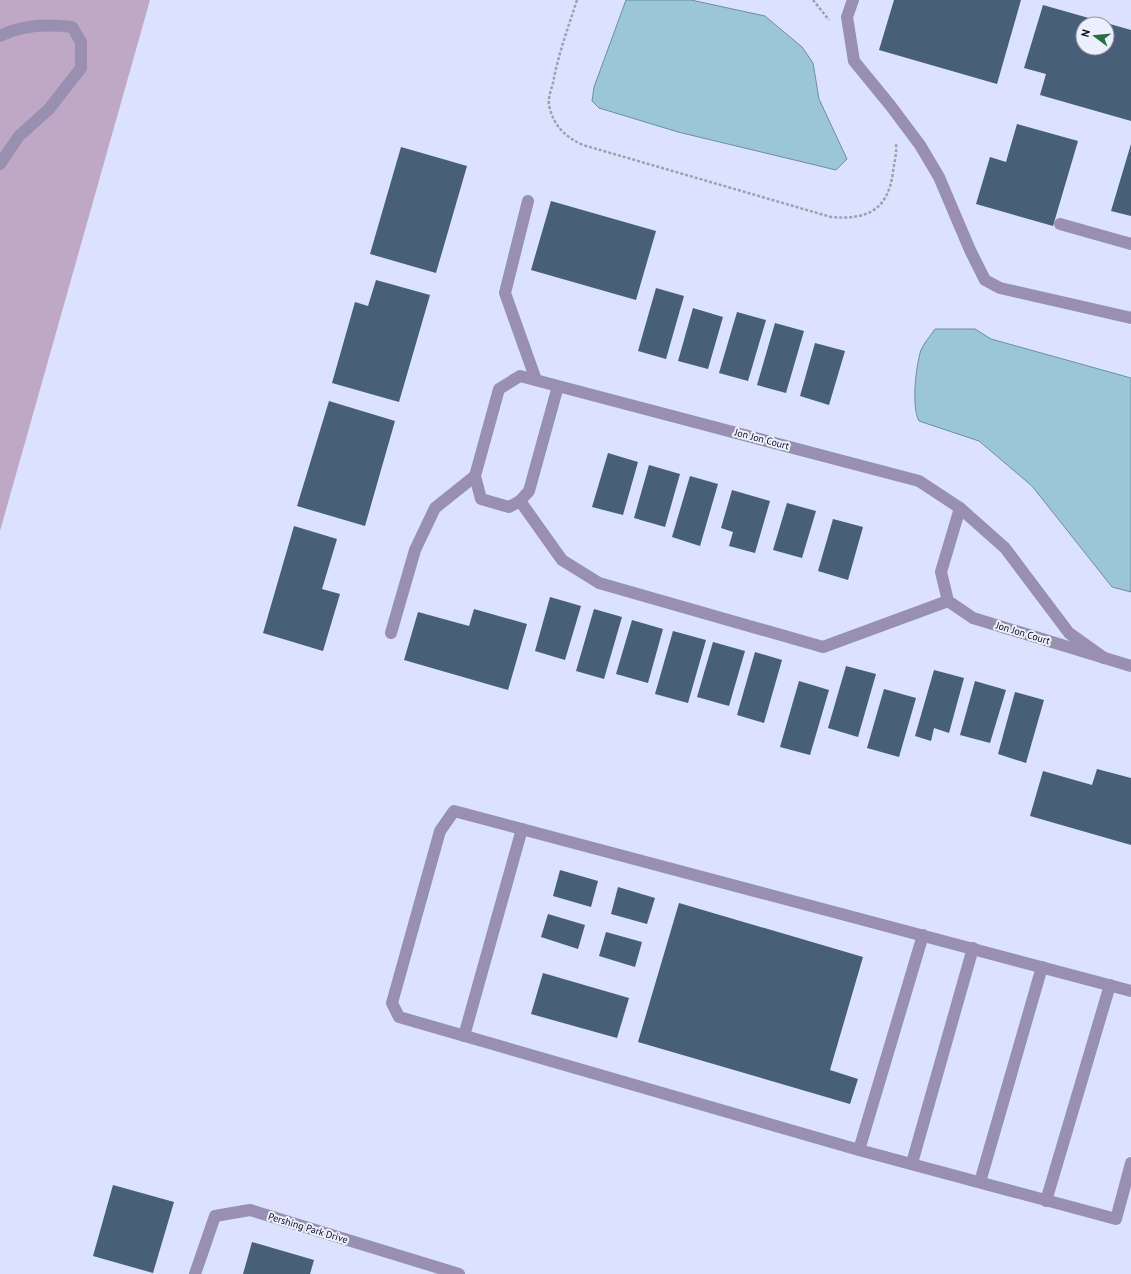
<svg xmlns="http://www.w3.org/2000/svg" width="1131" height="1274" viewBox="0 0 1131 1274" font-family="'PT Sans',sans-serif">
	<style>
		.green { fill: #bfa8c3 }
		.water { fill: #9bc6d7; stroke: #708f9e }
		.building { fill: #475f77; fill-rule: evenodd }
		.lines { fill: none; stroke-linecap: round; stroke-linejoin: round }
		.path { stroke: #9aa1b8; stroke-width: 2.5; stroke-dasharray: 3 2; stroke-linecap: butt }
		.lane { stroke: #9990b1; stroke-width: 12 }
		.street { stroke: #9990b1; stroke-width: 12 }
		.labels { text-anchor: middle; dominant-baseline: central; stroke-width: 4; stroke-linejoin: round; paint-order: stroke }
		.street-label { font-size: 10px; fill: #0b0e1a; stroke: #ecf0fe }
	</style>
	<rect width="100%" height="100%" fill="#dae2fe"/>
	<polygon class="green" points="0,0 150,0 0,531"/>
	<g class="water">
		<polygon points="626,0 691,0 765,16 802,47 813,63 819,99 847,159 836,170 678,132 599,108 592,101 594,87"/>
		<path d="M935,329h40l16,10 140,39v214l-19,-5 -80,-101 -53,-45 -60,-20c-8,-14 -3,-56 2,-71 3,-7 10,-15 14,-21z"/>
	</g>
	<g class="building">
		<polygon points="894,0 1021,0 997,84 879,50"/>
		<path d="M1043,5l88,25v91l-91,-26 6,-21 -22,-6zM1083,24h24v24h-24z"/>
		<polygon points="1017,124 1078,141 1053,226 976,204 990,157 1006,162"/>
		<polygon points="1131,144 1131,216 1111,211"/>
		<polygon points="401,147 467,166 436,273 370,254"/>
		<polygon points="551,201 656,231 636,300 531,270"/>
		<polygon points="376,280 430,295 399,402 332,383 355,302 368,306"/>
		<polygon points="656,288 684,296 666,359 638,351"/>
		<polygon points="693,308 723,317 708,369 678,361"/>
		<polygon points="737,312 766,320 748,381 719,373"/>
		<polygon points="775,323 804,331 786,393 757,385"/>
		<polygon points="815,343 845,351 829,405 800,396"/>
		<polygon points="329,401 395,421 365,526 297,506"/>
		<polygon points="608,453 638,462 623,515 592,507"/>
		<polygon points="649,465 680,474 665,527 634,518"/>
		<polygon points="690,476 718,484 700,546 672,537"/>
		<polygon points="732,490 770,501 755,553 729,546 733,532 721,528"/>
		<polygon points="787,503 816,511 802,558 773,550"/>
		<polygon points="833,519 863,527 848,580 818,571"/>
		<polygon points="294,526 337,539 322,589 340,594 323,651 263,633"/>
		<polygon points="550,597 581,606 565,660 535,651"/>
		<polygon points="474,609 527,624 508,690 404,660 418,612 469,626"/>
		<polygon points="594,609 622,617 604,679 576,671"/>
		<polygon points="632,620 663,629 648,683 616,674"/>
		<polygon points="673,631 706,640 688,703 655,694"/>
		<polygon points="713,642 745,651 729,706 697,697"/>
		<polygon points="755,652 782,660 764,723 737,715"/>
		<polygon points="846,666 876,674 858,737 828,728"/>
		<polygon points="934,670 964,678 949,733 934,728 931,741 915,736"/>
		<polygon points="799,681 829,690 810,755 780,747"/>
		<polygon points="975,681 1006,690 990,743 960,735"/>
		<polygon points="884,689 916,698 899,757 867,748"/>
		<polygon points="1015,692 1044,700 1026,763 998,754"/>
		<polygon points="1097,769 1131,778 1131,845 1030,816 1043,771 1092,785"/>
		<polygon points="560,870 598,881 591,907 553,896"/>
		<polygon points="618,887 655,898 647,924 611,914"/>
		<polygon points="679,903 863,957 830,1070 858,1079 850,1104 638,1042"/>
		<polygon points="548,914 585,925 578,949 541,937"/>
		<polygon points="606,932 642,942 635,967 599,956"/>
		<polygon points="543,973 629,998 617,1038 531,1014"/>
		<polygon points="113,1185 174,1202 153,1273 93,1256"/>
		<polygon points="252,1242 314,1260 310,1274 243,1274"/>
	</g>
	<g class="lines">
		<g class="path">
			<path d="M577,0c-9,28 -19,55 -24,83 -2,7 -5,15 -4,22 4,20 16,32 34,40l248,72c37,3 57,-7 62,-45 1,-9 4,-18 3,-28"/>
			<polyline points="813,0 829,20"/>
		</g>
		<g class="lane">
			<path d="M0,36c23,-12 48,-12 72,-9l9,15v26l-32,41 -30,27 -19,28"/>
			<polyline points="528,201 505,293 536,380"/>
			<polyline points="1060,224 1131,244"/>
			<polyline points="520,501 562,560 599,583 823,647 948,601"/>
			<polyline points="391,633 415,550 435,508 475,476"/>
			<polyline points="923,935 859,1150 399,1017 392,1003 440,831 454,811 1131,991"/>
			<polyline points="464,1036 522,829"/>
			<polyline points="859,1150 1116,1219 1131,1163"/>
			<polyline points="912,1163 973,948"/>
			<polyline points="980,1182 1042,967"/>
			<polyline points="1046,1201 1110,985"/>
		</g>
		<g class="street">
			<polyline points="853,0 847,17 854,61 890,105 920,145 939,177 970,250 985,280 1000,288 1131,318"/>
			<polyline points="558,386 529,491 520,501 509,507 481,499 475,476 499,389 520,376 919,481 960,508 1005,548 1069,633 1104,658"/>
			<polyline points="960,508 941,572 948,601 973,618 1131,666"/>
			<polyline points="195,1274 215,1216 250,1210 459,1274"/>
		</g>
	</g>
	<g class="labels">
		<g class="street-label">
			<text transform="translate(762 439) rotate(15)">Jon Jon Court</text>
			<text transform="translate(1023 633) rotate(17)">Jon Jon Court</text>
			<text transform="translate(308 1228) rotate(17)">Pershing Park Drive</text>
		</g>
	</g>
	<g transform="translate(1095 36) rotate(286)"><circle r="19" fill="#ecf0fe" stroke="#9296a3"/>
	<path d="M0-3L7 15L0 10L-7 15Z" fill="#25703e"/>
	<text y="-6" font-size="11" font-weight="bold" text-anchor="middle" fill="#0b0e1a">N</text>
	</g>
</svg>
